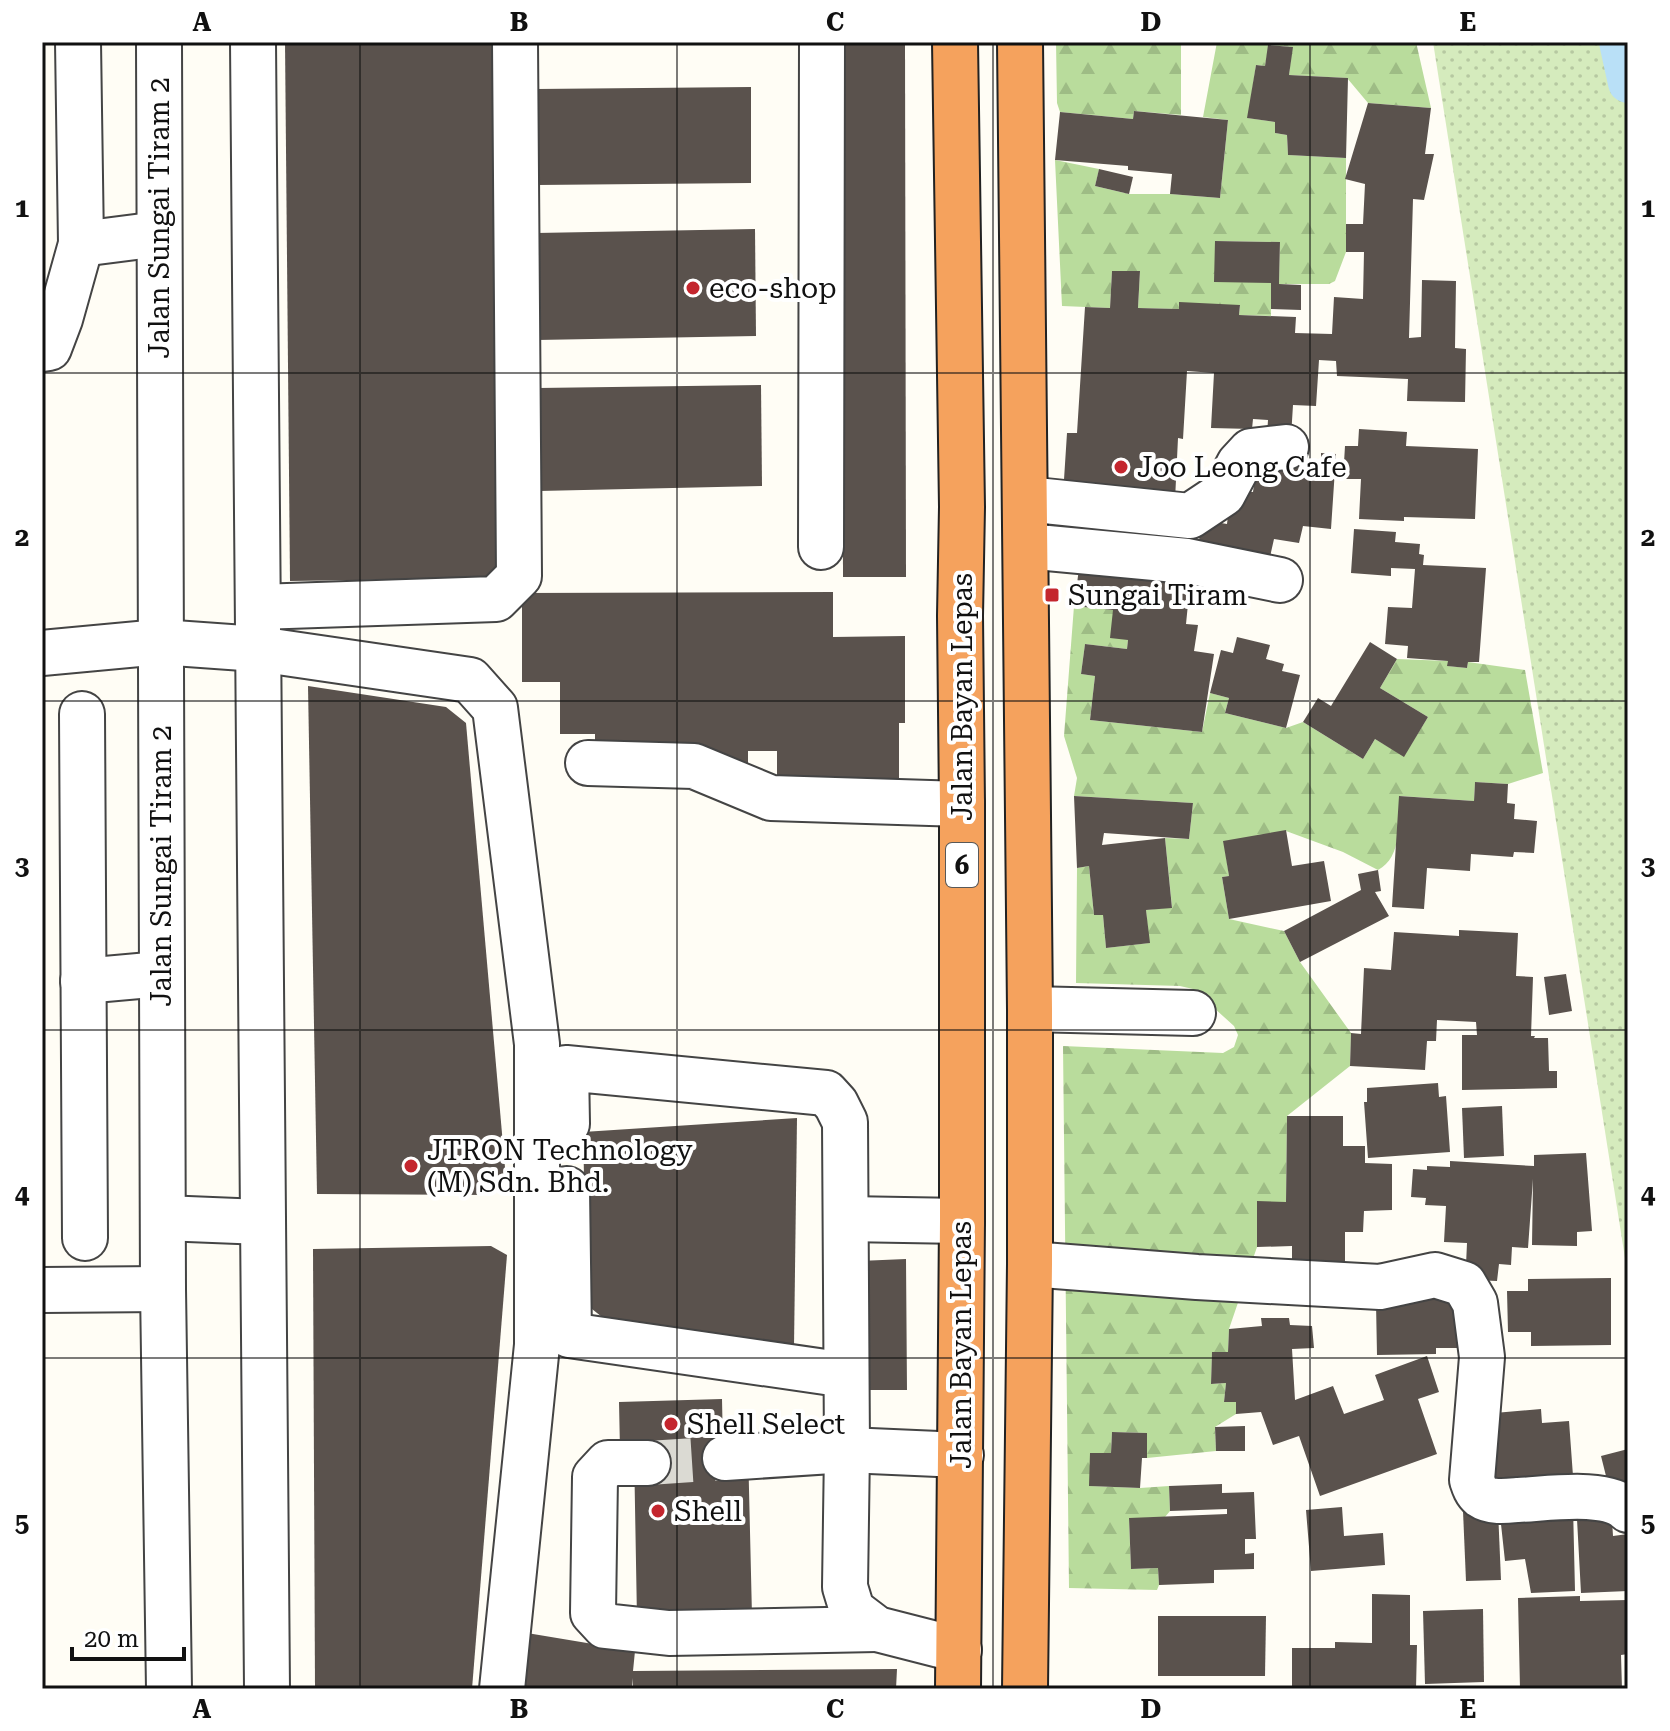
<svg xmlns="http://www.w3.org/2000/svg" width="1670" height="1731" viewBox="0 0 1670 1731" font-family="'Roboto Serif',serif">
	<style>
		.grass { fill: url(#grass-dots) }
		.forest { fill: url(#forest-firs) }
		.lines { fill: none; stroke-linecap: round; stroke-linejoin: round }
		.canal { stroke: #b9e0f7; stroke-width: 40 }
		.building { fill: #5a524d }
		.minor-tunnel { stroke: #dbdad3; stroke-width: 44; stroke-dasharray: 44 22; stroke-linecap: butt }
		.minor-casing { stroke: #444; stroke-width: 48 }
		.highway-casing { stroke: #222; stroke-width: 48 }
		.minor { stroke: #fff; stroke-width: 44 }
		.highway { stroke: #f5a25d; stroke-width: 44 }
		.grid { fill: none; stroke: #111; stroke-width: 2; stroke-opacity: 0.55 }
		.poi-dot { fill: #c4262e; stroke: #fff; stroke-width: 3 }
		.labels { text-anchor: middle; dominant-baseline: central; stroke-width: 8; stroke-linejoin: round; paint-order: stroke }
		.shield { fill: #fff; stroke: #585858; stroke-width: 2 }
		.shield-label { font-size: 26px; font-weight: bold; fill: #111 }
		.street-label { font-size: 28px; fill: #111; stroke: #fff }
		.poi-label { font-size: 28px; fill: #111; stroke: #fff; text-anchor: start }
		.neatline { fill: none; stroke: #111; stroke-width: 3 }
		.grid-label { font-size: 26px; text-anchor: middle; font-weight: bold; fill: #111 }
	</style>
	<defs>
		<pattern id="grass-dots" width="8" height="8" patternUnits="userSpaceOnUse" patternTransform="scale(2)"><rect width="8" height="8" fill="#d5ebbd"/><path d="M2 2h.1M6 6h.1" fill="none" stroke="#b6c8a1" stroke-width="1.8" stroke-linecap="round"/></pattern>
		<pattern id="forest-firs" width="22" height="20" patternUnits="userSpaceOnUse" patternTransform="scale(2)"><rect width="22" height="20" fill="#b9dc9c"/><path d="M5 1l3.5 6h-7zM16 11l3.5 6h-7z" fill="#9ebc85"/></pattern>
	</defs>
	<rect width="100%" height="100%" fill="#fffdf5"/>
	<polygon class="grass" points="1433,42 1628,42 1628,1277"/>
	<g class="forest">
		<polygon points="1056,42 1181,42 1181,115 1134,111 1133,119 1060,112 1057,103"/>
		<polygon points="1217,42 1416,42 1431,108 1368,103 1347,78 1289,75 1292,47 1269,45 1265,66 1256,65 1248,118 1275,122 1275,133 1287,135 1288,155 1346,158 1346,252 1335,281 1329,284 1279,284 1280,242 1215,241 1271,283 1271,316 1239,315 1240,306 1179,303 1179,309 1138,308 1140,271 1112,271 1110,308 1062,306 1055,160 1099,169 1095,186 1129,194 1170,194 1220,198 1228,120 1203,117"/>
		<path d="M1074,606l39,4 15,30 -1,9 -42,-5 -4,30 14,2 -5,44 112,12 8,-39 19,5 -4,15 61,15 17,-6 60,37 12,-20 29,17 24,-39 -48,-29 17,-29 51,2v5l19,2 1,-6 57,8 18,103 -35,11 -33,-2 -1,19 -74,-5c-2,25 3,61 -22,74l-35,-18 -57,-21 -62,11 5,34 -7,1 7,42 55,12 16,31 51,71 -1,33 -63,50 -1,86h-29v45l-28,82 -1,23h-16l-1,32 15,-1 -2,19h12v12l-21,13 1,24 -69,7v-25l-35,-1 -1,21h-21v33l50,2 29,-2 1,25 -5,6 -36,2 2,50 27,-1 1,17 -2,5 -88,-2 -6,-542 160,7 11,-6 4,-12 -4,-9 -41,-37 -13,-3 -104,-3 1,-115 12,-2 5,49h9l3,33 43,-5 -3,-33 26,-3 -7,-69 24,1 4,-36 -119,-7 3,-18 -13,-42z"/>
	</g>
	<g class="lines">
		<polyline class="canal" points="1619,42 1628,83"/>
	</g>
	<g class="building">
		<polygon points="285,42 493,42 499,578 290,581"/>
		<polygon points="842,42 905,42 906,577 843,577"/>
		<polygon points="1268,45 1293,47 1289,75 1348,78 1346,158 1288,155 1287,135 1275,133 1275,122 1247,118 1256,65 1265,66"/>
		<polygon points="751,87 751,183 537,185 536,89"/>
		<polygon points="1368,103 1431,108 1425,154 1434,154 1424,200 1413,199 1409,338 1421,337 1422,280 1456,281 1455,348 1466,349 1465,402 1407,401 1408,379 1337,376 1336,361 1319,360 1316,406 1293,405 1291,437 1267,435 1268,420 1253,419 1252,429 1211,428 1214,373 1187,371 1183,439 1178,438 1175,500 1063,495 1067,433 1077,433 1085,307 1110,308 1112,271 1140,271 1138,308 1179,309 1179,302 1240,305 1239,315 1296,317 1295,333 1332,334 1334,297 1363,299 1364,252 1346,252 1346,224 1363,224 1365,184 1345,179"/>
		<polygon points="1134,111 1228,120 1220,198 1170,194 1172,174 1128,170 1128,166 1055,160 1060,112 1133,119"/>
		<polygon points="1099,169 1133,177 1129,194 1095,186"/>
		<polygon points="755,229 756,336 537,340 536,233"/>
		<polygon points="1215,241 1280,242 1279,284 1301,285 1301,310 1271,309 1271,283 1214,282"/>
		<polygon points="761,385 762,486 539,491 538,388"/>
		<polygon points="1359,429 1407,432 1406,446 1478,449 1475,519 1404,517 1404,521 1359,519 1361,479 1343,479 1345,446 1358,446"/>
		<polygon points="1321,453 1336,454 1331,529 1303,526 1299,543 1274,539 1267,570 1196,555 1203,520 1227,524 1231,490 1253,492 1257,461 1321,462"/>
		<polygon points="1354,529 1396,532 1395,542 1420,544 1419,554 1424,555 1423,565 1486,568 1479,662 1468,662 1467,668 1447,666 1448,661 1407,658 1408,646 1385,644 1388,607 1412,608 1415,569 1391,568 1391,576 1351,573"/>
		<polygon points="1080,561 1179,572 1178,583 1190,584 1186,624 1198,625 1194,651 1214,654 1202,732 1090,720 1095,676 1081,674 1085,644 1127,649 1128,640 1110,638 1113,610 1074,606"/>
		<polygon points="833,592 833,637 905,636 905,723 899,723 899,779 777,781 777,751 748,751 748,764 692,764 595,757 595,734 560,734 560,682 522,682 522,593"/>
		<polygon points="1237,637 1270,645 1266,659 1284,664 1282,671 1300,675 1286,728 1225,713 1229,698 1210,693 1221,650 1233,653"/>
		<polygon points="1370,642 1397,659 1380,688 1428,717 1404,757 1375,739 1363,759 1303,722 1318,698 1331,706"/>
		<polygon points="308,686 446,707 466,723 506,1179 491,1195 317,1194"/>
		<polygon points="1475,782 1508,784 1507,803 1515,804 1514,819 1537,821 1534,853 1514,852 1513,857 1471,854 1470,871 1427,868 1424,909 1392,907 1399,796 1474,801"/>
		<polygon points="1074,796 1193,803 1189,839 1104,833 1102,845 1165,838 1172,908 1146,910 1150,943 1106,948 1103,915 1094,915 1089,866 1077,868"/>
		<polygon points="1286,830 1292,866 1324,861 1331,901 1229,919 1222,877 1229,876 1223,841"/>
		<polygon points="1378,870 1381,891 1375,892 1389,916 1300,962 1284,931 1361,890 1358,874"/>
		<polygon points="1459,930 1518,933 1516,976 1533,977 1531,1036 1535,1036 1534,1038 1548,1038 1549,1071 1557,1071 1557,1088 1462,1090 1462,1035 1477,1035 1476,1022 1437,1020 1436,1041 1427,1041 1425,1070 1350,1066 1351,1033 1361,1034 1364,968 1391,970 1394,932 1459,936"/>
		<polygon points="1566,974 1572,1011 1549,1015 1544,977"/>
		<polygon points="1438,1083 1439,1097 1446,1096 1450,1152 1368,1158 1364,1102 1367,1102 1367,1088"/>
		<polygon points="1502,1106 1504,1156 1464,1158 1462,1108"/>
		<polygon points="1287,1116 1343,1116 1343,1146 1365,1146 1365,1163 1392,1164 1392,1210 1364,1211 1363,1232 1345,1232 1345,1273 1292,1273 1292,1246 1257,1247 1257,1201 1286,1202"/>
		<polygon points="797,1118 794,1347 602,1317 587,1305 583,1132"/>
		<polygon points="1586,1153 1592,1231 1577,1232 1577,1246 1532,1245 1533,1179 1528,1248 1512,1247 1511,1265 1499,1264 1497,1281 1473,1280 1474,1266 1466,1265 1467,1243 1444,1242 1446,1206 1425,1205 1426,1198 1411,1197 1413,1169 1427,1170 1427,1166 1450,1167 1450,1161 1534,1166 1534,1155"/>
		<polygon points="491,1246 507,1255 472,1689 315,1689 313,1249"/>
		<polygon points="906,1259 907,1390 869,1390 869,1368 860,1367 859,1261"/>
		<polygon points="1611,1278 1611,1345 1531,1346 1531,1332 1508,1332 1507,1291 1528,1291 1528,1279"/>
		<polygon points="1465,1292 1466,1348 1436,1348 1436,1354 1377,1355 1376,1303"/>
		<polygon points="1261,1318 1289,1318 1290,1325 1312,1326 1314,1348 1292,1349 1295,1400 1333,1386 1344,1414 1384,1400 1375,1375 1427,1356 1439,1392 1418,1399 1437,1454 1320,1496 1299,1436 1273,1445 1261,1412 1236,1414 1236,1402 1224,1402 1226,1383 1211,1384 1212,1352 1228,1352 1229,1329 1262,1326"/>
		<polygon points="722,1399 723,1447 748,1447 752,1616 637,1619 634,1449 620,1450 619,1402"/>
		<polygon points="1541,1409 1542,1423 1569,1421 1573,1476 1488,1484 1483,1414"/>
		<polygon points="1245,1426 1245,1451 1216,1451 1215,1427"/>
		<polygon points="1112,1432 1147,1433 1147,1458 1142,1458 1140,1488 1089,1486 1090,1453 1111,1453"/>
		<polygon points="1628,1449 1628,1488 1610,1492 1601,1456"/>
		<polygon points="1222,1484 1222,1493 1254,1492 1256,1539 1245,1539 1245,1554 1254,1553 1254,1569 1214,1570 1214,1583 1159,1585 1158,1568 1131,1569 1129,1518 1227,1514 1227,1509 1170,1511 1169,1486"/>
		<polygon points="1573,1506 1575,1591 1531,1593 1525,1559 1505,1561 1500,1515"/>
		<polygon points="1342,1507 1344,1536 1383,1533 1385,1565 1311,1571 1306,1510"/>
		<polygon points="1498,1510 1501,1580 1466,1581 1463,1511"/>
		<polygon points="1577,1519 1612,1520 1613,1536 1628,1534 1628,1591 1581,1593"/>
		<polygon points="1372,1594 1410,1595 1410,1645 1417,1645 1416,1689 1292,1689 1292,1648 1335,1648 1335,1642 1372,1643"/>
		<polygon points="1580,1596 1580,1601 1628,1600 1628,1654 1621,1655 1622,1689 1520,1689 1518,1598"/>
		<polygon points="1483,1609 1484,1682 1425,1684 1423,1611"/>
		<polygon points="1158,1616 1266,1616 1265,1676 1158,1676"/>
		<polygon points="521,1632 635,1651 633,1671 897,1669 896,1689 633,1689 633,1678 632,1689 516,1689"/>
	</g>
	<g class="lines">
		<polyline class="minor-tunnel" points="648,1463 725,1458"/>
		<defs>
			<g id="minor">
				<polyline points="159,42 163,1289 169,1689"/>
				<polyline points="253,42 267,1689"/>
				<polyline points="81,244 159,234"/>
				<polyline points="42,349 49,348 60,319 81,244 78,42"/>
				<polyline points="1026,499 1190,516 1223,494 1239,464 1251,451 1286,447"/>
				<polyline points="1026,546 1187,561 1280,580"/>
				<polyline points="821,547 822,42"/>
				<polyline points="258,607 496,599 519,576 515,42"/>
				<polyline points="42,653 160,642 258,649 470,680 495,708 537,1044 537,1345 502,1689"/>
				<polyline points="82,714 85,1238"/>
				<polyline points="588,763 694,766 771,798 962,804"/>
				<polyline points="83,981 161,974"/>
				<polyline points="1030,1009 1193,1013"/>
				<polyline points="567,1124 566,1068 826,1093 836,1104 845,1122 847,1450 845,1587 852,1610 877,1629 959,1650"/>
				<polyline points="567,1189 569,1335 846,1375"/>
				<polyline points="163,1218 263,1222"/>
				<polyline points="846,1219 962,1221"/>
				<path d="M1030,1264l167,13 183,10 55,-12 29,9 11,19 7,54 -10,123c2,6 4,12 9,16 10,7 26,5 37,4 29,-1 88,-11 110,10"/>
				<polyline points="42,1290 163,1289"/>
				<polyline points="725,1458 847,1450 961,1455"/>
				<polyline points="648,1463 608,1463 595,1477 593,1613 605,1626 669,1633 877,1629"/>
			</g>
			<g id="highway">
				<polyline points="955,42 962,507 960,616 962,804 962,1221 958,1689"/>
				<polyline points="1020,42 1030,1009 1030,1264 1025,1689"/>
			</g>
		</defs>
		<use href="#minor" class="minor-casing"/>
		<use href="#highway" class="highway-casing"/>
		<use href="#minor" class="minor"/>
		<use href="#highway" class="highway"/>
	</g>
	<path class="grid" d="M360,42v1647M677,42v1647M993,42v1647M1310,42v1647M42,373h1586M42,701h1586M42,1030h1586M42,1358h1586"/>
	<g class="poi-dot">
		<circle cx="693" cy="288" r="8"/>
		<circle cx="1121" cy="467" r="8"/>
		<rect x="1044" y="587" width="16" height="16" rx="4"/>
		<circle cx="411" cy="1166" r="8"/>
		<circle cx="671" cy="1424" r="8"/>
		<circle cx="658" cy="1511" r="8"/>
	</g>
	<g class="labels">
		<rect class="shield" x="946" y="843" width="32" height="44" rx="6"/>
		<g class="shield-label">
			<text x="962" y="865">6</text>
		</g>
		<g class="street-label">
			<text transform="translate(159 218) rotate(-90)">Jalan Sungai Tiram 2</text>
			<text transform="translate(962 697) rotate(-90)">Jalan Bayan Lepas</text>
			<text transform="translate(161 866) rotate(-90)">Jalan Sungai Tiram 2</text>
			<text transform="translate(961 1345) rotate(-90)">Jalan Bayan Lepas</text>
		</g>
		<g class="poi-label">
			<text x="709" y="288">eco-shop</text>
			<text x="1137" y="467">Joo Leong Cafe</text>
			<text x="1068" y="595">Sungai Tiram</text>
			<text x="427" y="1150">JTRON Technology<tspan x="427" dy="32">(M) Sdn. Bhd.</tspan></text>
			<text x="687" y="1424">Shell Select</text>
			<text x="674" y="1511">Shell</text>
		</g>
	</g>
	<rect width="1670" height="1731" fill="none" stroke="#ffffff" stroke-width="88"/>
	<path d="M72 1647v12h112v-12" fill="none" stroke="#111111" stroke-width="4"/>
	<text x="84" y="1647" font-size="24" fill="#111111" stroke="#ffffff" stroke-width="6" paint-order="stroke">20 m</text>
	<rect x="44" y="44" width="1582" height="1643" class="neatline"/>
	<g class="grid-label">
		<text x="202" y="31">A</text>
		<text x="519" y="31">B</text>
		<text x="835" y="31">C</text>
		<text x="1151" y="31">D</text>
		<text x="1468" y="31">E</text>
		<text x="22" y="217">1</text>
		<text x="1648" y="217">1</text>
		<text x="22" y="546">2</text>
		<text x="1648" y="546">2</text>
		<text x="22" y="875">3</text>
		<text x="1648" y="875">3</text>
		<text x="22" y="1203">4</text>
		<text x="1648" y="1203">4</text>
		<text x="22" y="1532">5</text>
		<text x="1648" y="1532">5</text>
		<text x="202" y="1718">A</text>
		<text x="519" y="1718">B</text>
		<text x="835" y="1718">C</text>
		<text x="1151" y="1718">D</text>
		<text x="1468" y="1718">E</text>
	</g>
</svg>
